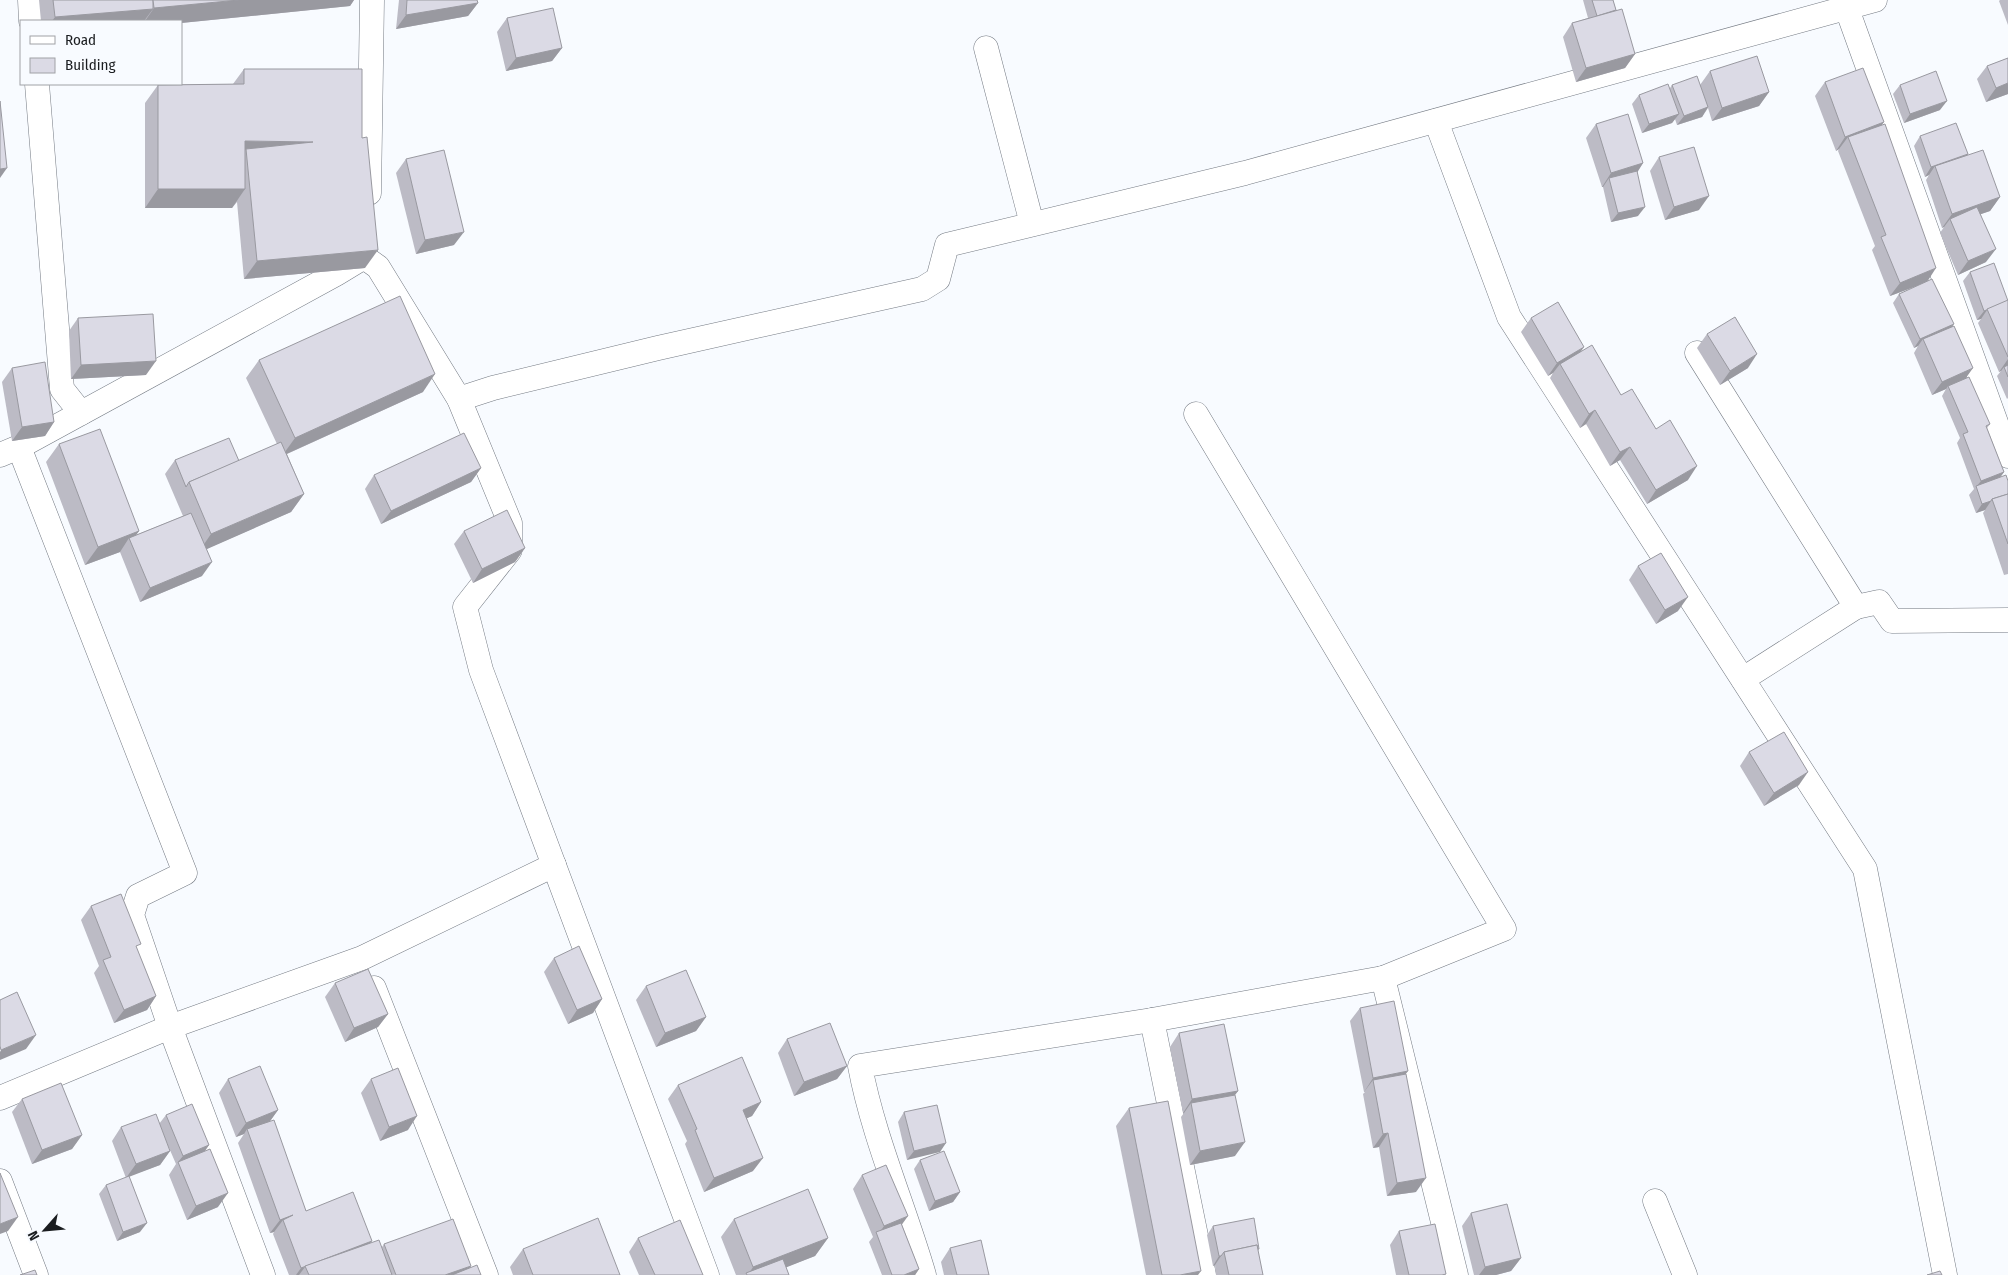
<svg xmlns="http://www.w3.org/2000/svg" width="2008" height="1275" viewBox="0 0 2008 1275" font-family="'Fira Sans Condensed',sans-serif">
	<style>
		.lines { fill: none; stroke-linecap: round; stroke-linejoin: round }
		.minor-casing { stroke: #747a83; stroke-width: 25 }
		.minor { stroke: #fff; stroke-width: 24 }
		.wall { fill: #bcbbc5 }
		.shaded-wall { fill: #9999a0 }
		.building { fill: #dbdae5; stroke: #9999a0 }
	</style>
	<rect width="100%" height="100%" fill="#f8fbff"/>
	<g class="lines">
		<defs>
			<g id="minor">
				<polyline points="30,0 31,21"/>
				<polyline points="1847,9 2008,456"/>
				<polyline points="986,48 1032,224"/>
				<polyline points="37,84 62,389 81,413"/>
				<polyline points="1436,121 1509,317 1865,869 1945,1275"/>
				<polyline points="369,193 372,0"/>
				<polyline points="364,257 378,267 459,399 510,523 510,550 465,607 481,670 707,1275"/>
				<polyline points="1697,353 1856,607 1879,602 1892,621 2008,620"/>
				<polyline points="459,399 493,388 658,348 922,289 938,279 947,245 1245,173 1875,0"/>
				<polyline points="19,447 185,873 138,896 132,915 170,1027 263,1275"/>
				<polyline points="0,455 19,447 336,274 364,257 365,249"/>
				<polyline points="1743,679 1856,607"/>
				<polyline points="1383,978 1456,1275"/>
				<polyline points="374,988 486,1275"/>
				<polyline points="1152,1020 1204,1275"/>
				<polyline points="0,1098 170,1027 362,958 554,865"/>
				<polyline points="0,1181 36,1275"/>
				<polyline points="1655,1201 1685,1275"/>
				<path d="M924,1275c-20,-69 -51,-139 -64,-209l292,-46 231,-42 121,-49 -308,-515"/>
			</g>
		</defs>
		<use href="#minor" class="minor-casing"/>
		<use href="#minor" class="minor"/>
	</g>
	<g class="wall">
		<polygon points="39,0 354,0 350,6 181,23 181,21 41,21"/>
		<polygon points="399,0 477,0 478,3 468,16 396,29"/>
		<polygon points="1583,0 1613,0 1616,10 1635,54 1625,68 1576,82 1563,37 1572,23 1588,18"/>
		<polygon points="2000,0 2008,0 2008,25 1999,1"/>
		<polygon points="507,18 562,48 552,61 506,71 497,32"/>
		<polygon points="2008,58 2008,94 1986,102 1977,79 1987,66"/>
		<polygon points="244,69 362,138 365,268 244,279 237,202 232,208 145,208 145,103 158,85 233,84"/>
		<polygon points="1710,71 1769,92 1759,106 1712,121 1708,108 1702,117 1677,125 1675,119 1672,123 1642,133 1632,104 1639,95 1670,88 1672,85 1700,85"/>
		<polygon points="1825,82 1882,125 1927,282 1952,326 1965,379 1990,424 1987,428 2004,472 2000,477 2008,481 2008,574 2004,575 1983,513 1985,510 1976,513 1969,495 1974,489 1957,443 1960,438 1942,396 1946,389 1932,395 1914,353 1918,346 1914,348 1893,303 1899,294 1925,283 1890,296 1872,250 1875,246 1838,151 1839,149 1836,151 1815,96"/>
		<polygon points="1900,85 1940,110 1904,123 1893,94"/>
		<polygon points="1596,124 1643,163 1637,173 1638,216 1611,222 1603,187 1602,187 1586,138"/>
		<polygon points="1920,136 1968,154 1967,155 2000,197 1990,211 1981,214 1986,262 1958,275 1940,233 1944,227 1942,228 1926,180 1929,175 1925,177 1914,146"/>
		<polygon points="1659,157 1699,210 1665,220 1650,171"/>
		<polygon points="406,159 454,245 416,254 396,173"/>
		<polygon points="1970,272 2008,300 2008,398 2007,399 1997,376 2001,371 1999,372 1978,323 1981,319 1977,320 1963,281"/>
		<polygon points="78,318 146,375 71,379 69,331"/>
		<polygon points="1531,318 1581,351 1621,395 1656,429 1688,480 1647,504 1620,460 1610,466 1586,424 1580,428 1550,378 1553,373 1548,376 1521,332"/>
		<polygon points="1707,334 1748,368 1720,385 1697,348"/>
		<polygon points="259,360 423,392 287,454 304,494 291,512 206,549 202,576 140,602 120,552 85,565 46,462 59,444 139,531 136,535 183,516 165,474 175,460 239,461 277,444 246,378"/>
		<polygon points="12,368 54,422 45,436 12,441 2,382"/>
		<polygon points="481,468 471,482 381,524 365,489 374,475"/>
		<polygon points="464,531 525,548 515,562 473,583 454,544"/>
		<polygon points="1638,566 1678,611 1656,624 1629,580"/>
		<polygon points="1749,752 1799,785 1764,806 1740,766"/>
		<polygon points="91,906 137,950 156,996 147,1010 114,1023 94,973 99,966 81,920"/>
		<polygon points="554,958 602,999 593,1013 568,1024 544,972"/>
		<polygon points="335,983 388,1014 378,1027 345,1042 325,997"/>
		<polygon points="646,986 706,1017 696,1031 656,1047 636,1000"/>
		<polygon points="1360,1008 1406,1074 1416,1192 1387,1196 1379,1147 1373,1148 1363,1094 1365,1092 1364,1092 1350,1021"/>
		<polygon points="1179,1033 1238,1091 1235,1095 1235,1156 1190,1165 1181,1117 1184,1113 1183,1113 1170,1047"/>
		<polygon points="787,1039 847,1066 837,1079 794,1096 778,1053"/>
		<polygon points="228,1079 278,1110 270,1121 306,1211 370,1243 382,1247 384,1244 471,1266 469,1268 481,1275 289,1275 273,1234 274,1232 270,1233 238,1143 244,1134 236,1137 219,1093"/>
		<polygon points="371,1079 408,1130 380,1141 361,1093"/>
		<polygon points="678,1085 761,1102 752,1116 747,1118 753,1171 704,1192 685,1144 687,1141 668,1099"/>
		<polygon points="22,1099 82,1135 72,1149 32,1164 12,1112"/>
		<polygon points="1129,1108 1198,1275 1146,1275 1116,1126"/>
		<polygon points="904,1112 946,1143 907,1160 898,1122"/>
		<polygon points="166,1115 209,1145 205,1150 218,1207 187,1220 169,1175 176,1164 160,1127 170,1151 160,1165 129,1176 140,1232 117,1241 99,1194 106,1185 126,1178 112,1141 121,1127 159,1124"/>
		<polygon points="920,1160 960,1192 953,1202 929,1211 914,1169"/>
		<polygon points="862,1175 902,1225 919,1269 915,1275 882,1275 869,1242 873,1237 853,1189"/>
		<polygon points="1471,1213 1521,1258 1511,1271 1496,1275 1474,1275 1462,1226"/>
		<polygon points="734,1219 828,1238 815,1256 786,1267 789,1275 736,1275 721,1237"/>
		<polygon points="1213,1226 1259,1249 1258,1251 1263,1275 1216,1275 1215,1265 1213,1266 1207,1235"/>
		<polygon points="1399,1231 1446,1275 1396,1275 1390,1245"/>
		<polygon points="638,1238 703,1275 639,1275 629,1252"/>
		<polygon points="950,1248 989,1275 944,1275 941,1262"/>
		<polygon points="523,1249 620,1275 513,1275 510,1267"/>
	</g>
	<g class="shaded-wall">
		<polygon points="239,0 354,0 350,6 181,23 181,21 145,21 154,8"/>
		<polygon points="478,3 468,16 396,29 406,15"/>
		<polygon points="153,9 144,21 52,21 55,17"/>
		<polygon points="562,48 552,61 506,71 516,58"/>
		<polygon points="1635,54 1625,68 1576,82 1586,68"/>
		<polygon points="2008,83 2008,94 1986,102 1996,88"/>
		<polygon points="1769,92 1759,106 1712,121 1722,108"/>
		<polygon points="1947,101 1940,110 1904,123 1910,114"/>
		<polygon points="1708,107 1702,117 1677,125 1684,116"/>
		<polygon points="1679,114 1672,123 1642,133 1649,124"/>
		<polygon points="1884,122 1874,136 1848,137 1839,149 1836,151 1845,137"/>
		<polygon points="245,141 313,142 246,149 238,160"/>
		<polygon points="1968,154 1961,163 1935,166 1929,175 1925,177 1931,167"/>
		<polygon points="1643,163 1634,177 1609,178 1603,187 1602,187 1611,173"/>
		<polygon points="7,168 0,178 0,169"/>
		<polygon points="158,189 245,189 232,208 145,208"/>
		<polygon points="1709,196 1699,210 1665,220 1674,207"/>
		<polygon points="2000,197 1990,211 1952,224 1950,219 1944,227 1942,228 1952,214"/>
		<polygon points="1645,207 1638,216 1611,222 1618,213"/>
		<polygon points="464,232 454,245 416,254 425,240"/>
		<polygon points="1996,249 1986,262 1958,275 1968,261"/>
		<polygon points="378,250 365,268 244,279 257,261"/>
		<polygon points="1936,268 1927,282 1890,296 1900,283"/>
		<polygon points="1987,310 1981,319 1977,320 1984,311"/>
		<polygon points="1954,324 1947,334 1923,339 1918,346 1914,348 1920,339"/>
		<polygon points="1584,347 1575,360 1560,364 1553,373 1548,376 1557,363"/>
		<polygon points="1757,354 1748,368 1720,385 1730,371"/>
		<polygon points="2008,359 2008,368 2004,367 2001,371 1999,372"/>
		<polygon points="156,361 146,375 71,379 81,365"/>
		<polygon points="1973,368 1963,382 1948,386 1946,389 1932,395 1942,382"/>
		<polygon points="435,374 423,392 282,456 295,438"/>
		<polygon points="1595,410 1586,424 1580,428 1589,414"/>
		<polygon points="54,422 45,436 12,441 22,427"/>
		<polygon points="1630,447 1620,460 1610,466 1620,452"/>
		<polygon points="1697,466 1688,480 1647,504 1656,490"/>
		<polygon points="481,468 471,482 381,524 391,511"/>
		<polygon points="2004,472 1997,482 1976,487 1981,481"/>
		<polygon points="304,494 291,512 198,553 211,534"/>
		<polygon points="1991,501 1985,510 1976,513 1982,504"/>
		<polygon points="139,531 131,542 129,538 120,552 85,565 98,547"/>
		<polygon points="525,548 515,562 473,583 482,569"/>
		<polygon points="212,562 202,576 140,602 150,588"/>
		<polygon points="1688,597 1678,611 1656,624 1665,610"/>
		<polygon points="1808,772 1799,785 1764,806 1774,793"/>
		<polygon points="156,996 147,1010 114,1023 124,1010"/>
		<polygon points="602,999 593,1013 568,1024 577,1010"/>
		<polygon points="388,1014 378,1027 345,1042 354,1028"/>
		<polygon points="706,1017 696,1031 656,1047 665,1033"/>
		<polygon points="36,1035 26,1049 0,1060 0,1052 1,1050"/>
		<polygon points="847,1066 837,1079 794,1096 804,1082"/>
		<polygon points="1408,1071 1398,1085 1373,1080 1364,1092 1373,1078"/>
		<polygon points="1238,1091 1228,1104 1191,1103 1184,1113 1183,1113 1192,1099"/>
		<polygon points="761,1102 752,1116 734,1124 743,1110"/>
		<polygon points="278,1110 268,1124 247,1129 244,1134 236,1137 246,1123"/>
		<polygon points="417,1116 408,1130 380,1141 389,1127"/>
		<polygon points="1388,1133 1379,1147 1373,1148 1383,1134"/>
		<polygon points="82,1135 72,1149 32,1164 42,1150"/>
		<polygon points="1245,1142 1235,1156 1190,1165 1200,1151"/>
		<polygon points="946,1143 940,1152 907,1160 914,1151"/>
		<polygon points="209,1145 203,1154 178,1162 183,1156"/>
		<polygon points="170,1151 160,1165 126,1178 136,1164"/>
		<polygon points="763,1158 753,1171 704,1192 714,1178"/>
		<polygon points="1426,1178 1416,1192 1387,1196 1397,1183"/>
		<polygon points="960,1192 953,1202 929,1211 935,1201"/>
		<polygon points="228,1193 218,1207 187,1220 196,1206"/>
		<polygon points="293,1215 283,1220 274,1232 270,1233 280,1220"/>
		<polygon points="908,1216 898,1230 877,1236 884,1226"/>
		<polygon points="18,1217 8,1231 0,1234 0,1224"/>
		<polygon points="147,1223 140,1232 117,1241 123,1232"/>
		<polygon points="828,1238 815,1256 767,1275 748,1275 753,1267"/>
		<polygon points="372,1241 362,1254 306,1266"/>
		<polygon points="1219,1256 1221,1256 1215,1265 1213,1266"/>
		<polygon points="1521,1258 1511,1271 1496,1275 1479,1275 1485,1267"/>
		<polygon points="471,1266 464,1275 445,1275"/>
		<polygon points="305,1267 299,1275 296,1275 301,1268"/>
		<polygon points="919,1269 915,1275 904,1275"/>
		<polygon points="1201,1271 1198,1275 1180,1275"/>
	</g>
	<g class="building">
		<polygon points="53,0 153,0 153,9 55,17"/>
		<polygon points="153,0 239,0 154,8"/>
		<polygon points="407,0 477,0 478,3 406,15"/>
		<polygon points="1592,0 1613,0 1616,10 1597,16"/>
		<polygon points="553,8 562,48 516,58 507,18"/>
		<polygon points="1622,9 1635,54 1586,68 1572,23"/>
		<polygon points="1757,56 1769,92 1722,108 1710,71"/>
		<polygon points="2008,58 2008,83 1996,88 1987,66"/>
		<polygon points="1863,68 1884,122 1845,137 1825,82"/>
		<polygon points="244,69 362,69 362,138 367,137 378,250 257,261 246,149 313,142 245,141 245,189 158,189 158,85 244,84"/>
		<polygon points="1936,71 1947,101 1910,114 1900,85"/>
		<polygon points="1697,76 1708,107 1684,116 1672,85"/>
		<polygon points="1668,84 1679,114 1649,124 1639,95"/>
		<polygon points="0,101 7,168 0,169"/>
		<polygon points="1628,114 1643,163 1611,173 1596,124"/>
		<polygon points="1956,123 1968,154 1931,167 1920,136"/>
		<polygon points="1885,124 1936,268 1900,283 1881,237 1886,235 1848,137"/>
		<polygon points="1694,147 1709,196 1674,207 1659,157"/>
		<polygon points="444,150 464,232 425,240 406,159"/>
		<polygon points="1983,150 2000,197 1952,214 1935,166"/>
		<polygon points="1637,171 1645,207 1618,213 1609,178"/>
		<polygon points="1977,207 1996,249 1968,261 1950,219"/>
		<polygon points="1994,263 2008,301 1984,311 1970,272"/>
		<polygon points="1932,279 1954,324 1920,339 1899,294"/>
		<polygon points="400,296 435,374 295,438 259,360"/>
		<polygon points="2008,300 2008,357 1987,309"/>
		<polygon points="1558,302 1584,347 1557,363 1531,318"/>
		<polygon points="153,314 156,361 81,365 78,318"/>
		<polygon points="1735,317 1757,354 1730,371 1707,334"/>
		<polygon points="1954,326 1973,368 1942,382 1923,339"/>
		<polygon points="1592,345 1621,395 1632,389 1656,429 1670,420 1697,466 1656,490 1630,447 1620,452 1595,410 1589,414 1560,364"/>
		<polygon points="45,362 54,422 22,427 12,368"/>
		<polygon points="2008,365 2008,377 2004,367"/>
		<polygon points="1969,377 1990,424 1986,426 2004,472 1981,481 1963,434 1968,432 1948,386"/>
		<polygon points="100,429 139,531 98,547 59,444"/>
		<polygon points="464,433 481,468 391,511 374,475"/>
		<polygon points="229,438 239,461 189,482 186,487 175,460"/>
		<polygon points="281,442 304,494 211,534 189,482"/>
		<polygon points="2006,475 2008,481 2008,494 1992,499 1991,501 1982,504 1976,486"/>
		<polygon points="2008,494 2008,544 1992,499"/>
		<polygon points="507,510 525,548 482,569 464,531"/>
		<polygon points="191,513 212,562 150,588 129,538"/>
		<polygon points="1661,553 1688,597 1665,610 1638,566"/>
		<polygon points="1784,732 1808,772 1774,793 1749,752"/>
		<polygon points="121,894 141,944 136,946 156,996 124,1010 103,960 111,957 91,906"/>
		<polygon points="579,946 602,999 577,1010 554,958"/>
		<polygon points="368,969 388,1014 354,1028 335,983"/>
		<polygon points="686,970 706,1017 665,1033 646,986"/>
		<polygon points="17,992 36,1035 1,1050 0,1046 0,1000"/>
		<polygon points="1394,1001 1408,1071 1373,1078 1360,1008"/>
		<polygon points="830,1023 847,1066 804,1082 787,1039"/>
		<polygon points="1224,1024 1238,1091 1192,1099 1179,1033"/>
		<polygon points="742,1057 761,1102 743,1110 763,1158 714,1178 695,1130 697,1129 678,1085"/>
		<polygon points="260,1066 278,1110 246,1123 228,1079"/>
		<polygon points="398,1068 417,1116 389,1127 371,1079"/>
		<polygon points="1406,1074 1426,1178 1397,1183 1388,1133 1383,1134 1373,1080"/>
		<polygon points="61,1083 82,1135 42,1150 22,1099"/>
		<polygon points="1235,1095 1245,1142 1200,1151 1191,1103"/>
		<polygon points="1168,1101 1201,1271 1180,1275 1162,1275 1129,1108"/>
		<polygon points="192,1104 209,1145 183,1156 166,1115"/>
		<polygon points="937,1105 946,1143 914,1151 904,1112"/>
		<polygon points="156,1114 170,1151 136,1164 121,1127"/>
		<polygon points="274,1120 306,1211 353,1192 372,1241 301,1268 283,1220 293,1215 280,1220 247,1129"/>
		<polygon points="210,1149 228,1193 196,1206 178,1162"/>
		<polygon points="944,1151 960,1192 935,1201 920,1160"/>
		<polygon points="886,1165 908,1216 884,1226 862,1175"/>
		<polygon points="0,1173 18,1217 0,1224"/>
		<polygon points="129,1176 147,1223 123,1232 106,1185"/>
		<polygon points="808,1189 828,1238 753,1267 734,1219"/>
		<polygon points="1507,1204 1521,1258 1485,1267 1471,1213"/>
		<polygon points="598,1218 620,1275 533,1275 523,1249"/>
		<polygon points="1254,1218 1259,1249 1258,1249 1257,1245 1224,1252 1221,1256 1219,1256 1213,1226"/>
		<polygon points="453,1219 471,1266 445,1275 396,1275 384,1244"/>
		<polygon points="680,1220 703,1275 655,1275 638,1238"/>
		<polygon points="901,1223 919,1269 904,1275 892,1275 876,1232"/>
		<polygon points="1435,1224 1446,1274 1442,1275 1409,1275 1399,1231"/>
		<polygon points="379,1240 392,1275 309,1275 305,1266"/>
		<polygon points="981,1240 989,1275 957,1275 950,1248"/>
		<polygon points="1257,1245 1263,1275 1229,1275 1224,1252"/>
		<polygon points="783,1259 789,1275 747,1275 746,1273"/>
		<polygon points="477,1265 481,1275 452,1275"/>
		<polygon points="35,1270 37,1275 20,1275"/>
		<polygon points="1940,1271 1942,1275 1927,1275"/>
	</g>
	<rect x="20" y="20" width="162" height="65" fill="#f8fbff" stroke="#a0a2a6"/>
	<rect x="30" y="36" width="25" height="8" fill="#ffffff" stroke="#a0a2a6"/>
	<text x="65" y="45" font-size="15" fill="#1b1d20">Road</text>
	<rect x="30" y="58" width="25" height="15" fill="#dbdae5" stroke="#a0a2a6"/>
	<text x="65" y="70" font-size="15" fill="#1b1d20">Building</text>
	<g transform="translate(45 1230) rotate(243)" stroke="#f8fbff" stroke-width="4" paint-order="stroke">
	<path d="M0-4L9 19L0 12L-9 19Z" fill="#1b1d20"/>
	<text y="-8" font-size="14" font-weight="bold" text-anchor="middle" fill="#1b1d20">N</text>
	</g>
</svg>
